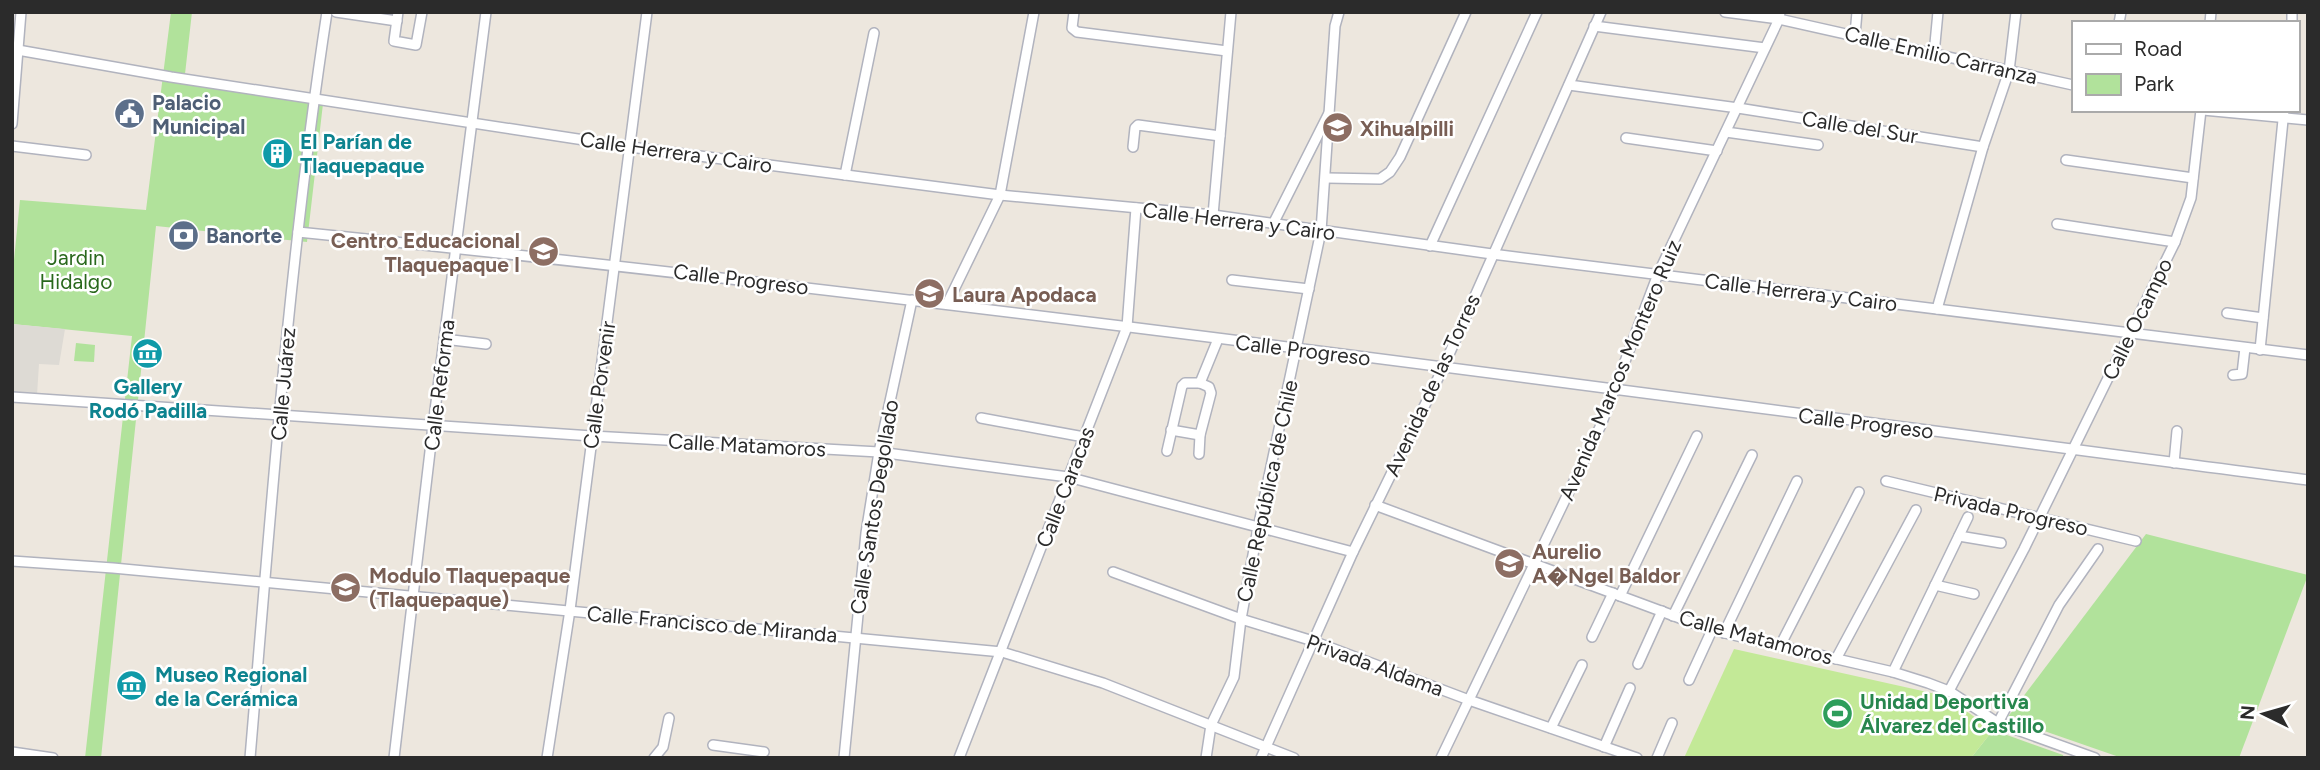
<svg xmlns="http://www.w3.org/2000/svg" width="2320" height="770" viewBox="0 0 2320 770" font-family="Figtree,sans-serif">
	<style>
		.green { fill: #b1e29b }
		.pitch { fill: #c3e997 }
		.plaza { fill: #dddad4 }
		.lines { fill: none; stroke-linecap: round; stroke-linejoin: round }
		.minor-casing { stroke: #b1b3be; stroke-width: 12 }
		.minor { stroke: #fff; stroke-width: 9 }
		.labels { text-anchor: middle; dominant-baseline: central; stroke-width: 5; stroke-linejoin: round; paint-order: stroke }
		.street-label { font-size: 21px; fill: #2b2b2b; stroke: #fff }
		.service-label { font-size: 21px; font-weight: bold; fill: #4e5e75; stroke: #fff; text-anchor: start }
		.education-label { font-size: 21px; font-weight: bold; fill: #785e54; stroke: #fff; text-anchor: start }
		.culture-label { font-size: 21px; font-weight: bold; fill: #0d838f; stroke: #fff; text-anchor: start }
		.park-label { font-size: 21px; fill: #29681c; stroke: #fff }
		.leisure-label { font-size: 21px; font-weight: bold; fill: #27864d; stroke: #fff; text-anchor: start }
	</style>
	<rect width="100%" height="100%" fill="#ede7de"/>
	<g class="green">
		<polygon points="171,12 192,12 185,74 324,95 307,242 156,226 101,758 85,758 132,336 12,324 12,280 20,200 146,210"/>
		<polygon points="76,343 95,345 94,362 74,361"/>
		<polygon points="2146,534 2308,575 2239,758 2122,758 2007,718"/>
		<polygon points="1993,730 2063,755 2064,758 1971,758"/>
	</g>
	<polygon class="pitch" points="1734,649 1945,696 1993,730 1971,758 1684,758"/>
	<polygon class="plaza" points="12,324 65,329 59,365 39,364 37,395 12,393"/>
	<g class="lines">
		<defs>
			<g id="minor">
				<polyline points="336,12 397,21"/>
				<polyline points="398,12 394,41 416,45 422,12"/>
				<polyline points="1074,12 1072,28 1077,32 1227,51"/>
				<polyline points="1725,12 1779,19 2073,85"/>
				<polyline points="2119,23 2121,12"/>
				<polyline points="2210,23 2211,12"/>
				<polyline points="2292,23 2292,12"/>
				<polyline points="1594,26 1765,48"/>
				<polyline points="1855,35 1857,12"/>
				<polyline points="12,49 171,77 630,147 1000,195 1213,215 1492,254 2308,355"/>
				<polyline points="1934,54 1938,12"/>
				<polyline points="1569,85 1738,108 1983,147"/>
				<polyline points="2203,110 2308,120"/>
				<polyline points="12,124 21,12"/>
				<polyline points="1726,132 1818,145"/>
				<polyline points="1626,138 1717,151"/>
				<polyline points="12,146 86,155"/>
				<polyline points="1133,147 1135,128 1138,125 1220,136"/>
				<polyline points="2066,160 2193,178"/>
				<polyline points="845,175 874,33"/>
				<polyline points="1327,178 1380,179 1390,172 1400,157 1466,12"/>
				<polyline points="1213,215 1231,12"/>
				<polyline points="1273,224 1329,113"/>
				<polyline points="2057,224 2175,242"/>
				<path d="M298,232c671,68 1340,161 2010,248"/>
				<polyline points="1430,246 1537,12"/>
				<polyline points="1232,280 1309,289"/>
				<polyline points="947,304 1000,195 1034,12"/>
				<polyline points="1937,309 1983,147 2009,71 2016,12"/>
				<polyline points="2227,313 2263,318"/>
				<polyline points="444,339 486,344"/>
				<polyline points="2260,350 2284,110"/>
				<polyline points="2233,375 2242,374 2245,348"/>
				<polyline points="1200,383 1218,339"/>
				<polyline points="12,397 592,436 879,452 1068,477 1353,552"/>
				<polyline points="981,418 1084,437"/>
				<polyline points="1171,430 1200,435"/>
				<polyline points="1167,451 1182,386 1185,383 1200,383 1209,387 1211,393 1200,435 1199,454"/>
				<polyline points="2174,463 2177,431"/>
				<polyline points="1886,481 2136,541"/>
				<polyline points="1375,505 1712,630 1893,672 1928,683 1949,691 1998,723 2095,758"/>
				<polyline points="1959,536 2001,543"/>
				<polyline points="12,561 113,568 1002,652 1103,683 1294,758"/>
				<polyline points="1113,572 1241,619 1313,641 1469,700 1637,758"/>
				<polyline points="1935,585 1974,594"/>
				<polyline points="1620,596 1697,436"/>
				<polyline points="1673,616 1752,455"/>
				<polyline points="1724,633 1797,481"/>
				<polyline points="1592,637 1613,593"/>
				<polyline points="1780,646 1859,492"/>
				<polyline points="1836,659 1916,510"/>
				<polyline points="1638,664 1662,611"/>
				<polyline points="1893,672 1968,517"/>
				<polyline points="1689,680 1712,630"/>
				<polyline points="1949,691 2024,549 2175,242 2191,198 2201,110"/>
				<polyline points="1998,723 2059,605 2098,549"/>
				<polyline points="1551,728 1582,665"/>
				<polyline points="713,745 764,752"/>
				<polyline points="1604,747 1630,688"/>
				<polyline points="12,752 53,758"/>
				<path d="M250,758c21,-249 39,-499 77,-746"/>
				<polyline points="394,758 433,426 486,12"/>
				<polyline points="547,758 570,610 647,12"/>
				<polyline points="654,758 663,747 669,718"/>
				<polyline points="844,758 866,533 879,452 912,300"/>
				<polyline points="959,758 1127,327 1136,208"/>
				<polyline points="1206,758 1211,725 1234,677 1241,619 1258,528 1321,231 1335,26 1339,12"/>
				<polyline points="1261,758 1353,552 1443,368 1601,12"/>
				<polyline points="1441,758 1601,425 1658,274 1779,19 1780,12"/>
				<polyline points="1657,758 1672,723"/>
			</g>
		</defs>
		<use href="#minor" class="minor-casing"/>
		<use href="#minor" class="minor"/>
	</g>
	<defs>
		<symbol id="civic-disc" viewBox="-11 -11 22 22"><circle r="9.5" fill="#5c6f8a" stroke="#fff"/><path d="M-.6-6.5H3V-4.5H.6V-3L4-1V1h2V6H-6V1h2V-1L-.6-3ZM-1.2 2.5V6h2.4V2.5Z" fill="#fff"/></symbol>
		<symbol id="school-disc" viewBox="-11 -11 22 22"><circle r="9.5" fill="#8d6e63" stroke="#fff"/><path d="M0-5L7-2L0 1L-7-2ZM-4 1L0 2.5L4 1V4Q0 6-4 4Z" fill="#fff"/></symbol>
		<symbol id="building-disc" viewBox="-11 -11 22 22"><circle r="9.5" fill="#0f9aa8" stroke="#fff"/><path d="M-4-6H4V6H1V3H-1V6H-4ZM-2.5-4.3h1.7v1.8h-1.7ZM.8-4.3h1.7v1.8H.8ZM-2.5-1h1.7V.8h-1.7ZM.8-1h1.7V.8H.8Z" fill="#fff"/></symbol>
		<symbol id="bank-disc" viewBox="-11 -11 22 22"><circle r="9.5" fill="#5c6f8a" stroke="#fff"/><path d="M-6-4H6V4H-6ZM0-2.3a2.3 2.3 0 1 0 0 4.6a2.3 2.3 0 1 0 0-4.6Z" fill="#fff"/></symbol>
		<symbol id="museum-disc" viewBox="-11 -11 22 22"><circle r="9.5" fill="#0f9aa8" stroke="#fff"/><path d="M0-6L6-3V-2H-6V-3ZM-5-1h2V3h-2ZM-1-1h2V3h-2ZM3-1h2V3H3ZM-6 4H6V6H-6Z" fill="#fff"/></symbol>
		<symbol id="university-disc" viewBox="-11 -11 22 22"><circle r="9.5" fill="#8d6e63" stroke="#fff"/><path d="M0-5L7-2L0 1L-7-2ZM-4 1L0 2.5L4 1V4Q0 6-4 4Z" fill="#fff"/></symbol>
		<symbol id="stadium-disc" viewBox="-11 -11 22 22"><circle r="9.5" fill="#2e9e5b" stroke="#fff"/><path d="M0-5a6.5 5 0 1 0 0 10a6.5 5 0 1 0 0-10ZM-3.5-1.8h7v3.6h-7Z" fill="#fff"/></symbol>
	</defs>
	<g fill-rule="evenodd">
		<use href="#civic-disc" x="112" y="96" width="35" height="35"/>
		<use href="#school-disc" x="1320" y="110" width="35" height="35"/>
		<use href="#building-disc" x="260" y="136" width="35" height="35"/>
		<use href="#bank-disc" x="166" y="218" width="35" height="35"/>
		<use href="#school-disc" x="526" y="234" width="35" height="35"/>
		<use href="#school-disc" x="912" y="276" width="35" height="35"/>
		<use href="#museum-disc" x="130" y="336" width="35" height="35"/>
		<use href="#school-disc" x="1492" y="546" width="35" height="35"/>
		<use href="#university-disc" x="328" y="570" width="35" height="35"/>
		<use href="#museum-disc" x="114" y="668" width="35" height="35"/>
		<use href="#stadium-disc" x="1820" y="696" width="35" height="35"/>
	</g>
	<g class="labels">
		<g class="street-label">
			<text transform="translate(1941 55) rotate(13)">Calle Emilio Carranza</text>
			<text transform="translate(1860 127) rotate(9)">Calle del Sur</text>
			<text transform="translate(676 152) rotate(8)">Calle Herrera y Cairo</text>
			<text transform="translate(1239 221) rotate(7)">Calle Herrera y Cairo</text>
			<text transform="translate(741 279) rotate(7)">Calle Progreso</text>
			<text transform="translate(1801 292) rotate(7)">Calle Herrera y Cairo</text>
			<text transform="translate(2137 319) rotate(-64)">Calle Ocampo</text>
			<text transform="translate(1303 350) rotate(7)">Calle Progreso</text>
			<text transform="translate(1620 370) rotate(-67)">Avenida Marcos Montero Ruiz</text>
			<text transform="translate(283 384) rotate(-85)">Calle Juárez</text>
			<text transform="translate(439 385) rotate(-83)">Calle Reforma</text>
			<text transform="translate(599 385) rotate(-82)">Calle Porvenir</text>
			<text transform="translate(1432 385) rotate(-65)">Avenida de las Torres</text>
			<text transform="translate(1866 423) rotate(7)">Calle Progreso</text>
			<text transform="translate(747 445) rotate(3)">Calle Matamoros</text>
			<text transform="translate(1065 487) rotate(-69)">Calle Caracas</text>
			<text transform="translate(1267 491) rotate(-78)">Calle República de Chile</text>
			<text transform="translate(874 507) rotate(-81)">Calle Santos Degollado</text>
			<text transform="translate(2011 511) rotate(13)">Privada Progreso</text>
			<text transform="translate(712 624) rotate(5)">Calle Francisco de Miranda</text>
			<text transform="translate(1756 637) rotate(15)">Calle Matamoros</text>
			<text transform="translate(1375 665) rotate(20)">Privada Aldama</text>
		</g>
		<g class="service-label">
			<text x="152" y="102">Palacio<tspan x="152" dy="24">Municipal</tspan></text>
			<text x="206" y="235">Banorte</text>
		</g>
		<g class="education-label">
			<text x="1360" y="128">Xihualpilli</text>
			<text x="520" y="240" text-anchor="end">Centro Educacional<tspan x="520" dy="24">Tlaquepaque I</tspan></text>
			<text x="952" y="294">Laura Apodaca</text>
			<text x="1532" y="551">Aurelio<tspan x="1532" dy="24">A�Ngel Baldor</tspan></text>
			<text x="369" y="575">Modulo Tlaquepaque<tspan x="369" dy="24">(Tlaquepaque)</tspan></text>
		</g>
		<g class="culture-label">
			<text x="300" y="141">El Parían de<tspan x="300" dy="24">Tlaquepaque</tspan></text>
			<text x="148" y="386" text-anchor="middle">Gallery<tspan x="148" dy="24">Rodó Padilla</tspan></text>
			<text x="155" y="674">Museo Regional<tspan x="155" dy="24">de la Cerámica</tspan></text>
		</g>
		<g class="park-label">
			<text x="76" y="257">Jardin<tspan x="76" dy="24">Hidalgo</tspan></text>
		</g>
		<g class="leisure-label">
			<text x="1860" y="701">Unidad Deportiva<tspan x="1860" dy="24">Álvarez del Castillo</tspan></text>
		</g>
	</g>
	<rect width="2320" height="770" fill="none" stroke="#2b2b2b" stroke-width="28"/>
	<rect x="2072" y="21" width="228" height="91" fill="#ffffff" stroke="#aaaaaa" stroke-width="2"/>
	<rect x="2086" y="44" width="35" height="10" fill="#ffffff" stroke="#aaaaaa" stroke-width="2"/>
	<text x="2134" y="56" font-size="21" fill="#2b2b2b">Road</text>
	<rect x="2086" y="74" width="35" height="21" fill="#b1e29b" stroke="#aaaaaa" stroke-width="2"/>
	<text x="2134" y="91" font-size="21" fill="#2b2b2b">Park</text>
	<g transform="translate(2264 714) rotate(275)" stroke="#ffffff" stroke-width="5" paint-order="stroke">
	<path d="M0-5L12 26L0 18L-12 26Z" fill="#2b2b2b"/>
	<text y="-10" font-size="19" font-weight="bold" text-anchor="middle" fill="#2b2b2b">N</text>
	</g>
</svg>
